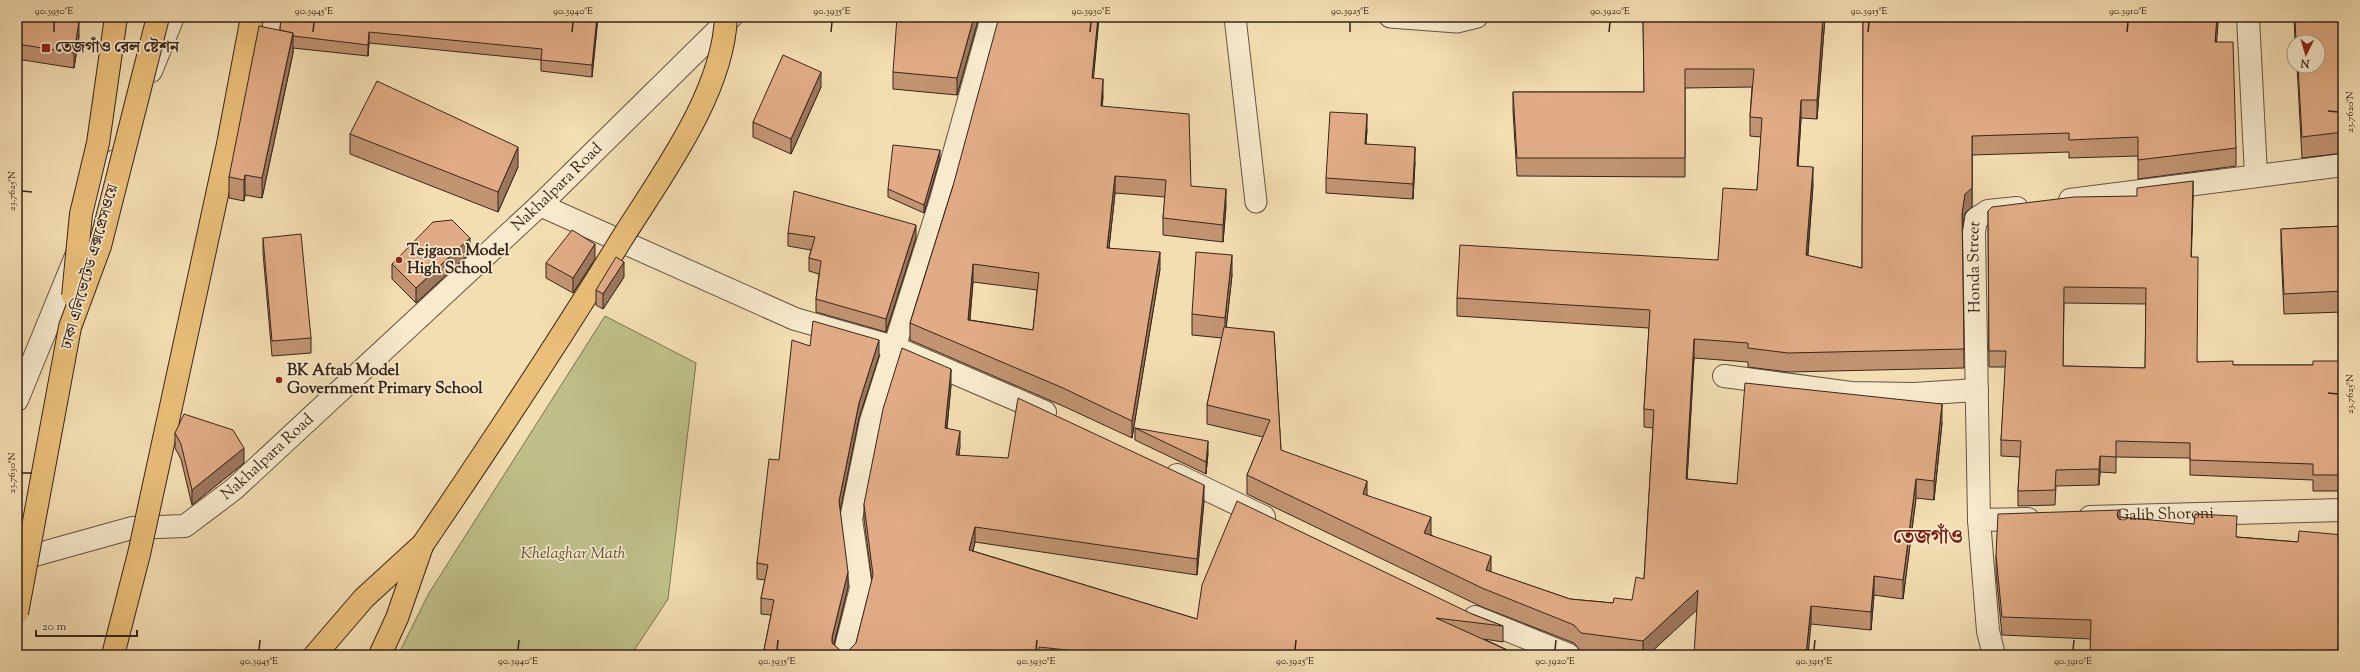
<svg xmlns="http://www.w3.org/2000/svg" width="2360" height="672" viewBox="0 0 2360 672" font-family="'Sorts Mill Goudy','Noto Serif Bengali',serif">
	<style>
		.green { fill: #bfc089; stroke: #7b7252 }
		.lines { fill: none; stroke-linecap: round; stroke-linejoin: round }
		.service-casing { stroke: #665342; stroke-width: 23 }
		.minor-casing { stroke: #665342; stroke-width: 24 }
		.motorway-casing { stroke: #37251c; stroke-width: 24 }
		.service { stroke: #f7eacd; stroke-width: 21 }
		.minor { stroke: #f7eacd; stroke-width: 22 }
		.motorway { stroke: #eabf79; stroke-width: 22 }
		.motorway-bridge-casing { stroke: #37251c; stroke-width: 24; stroke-linecap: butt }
		.motorway-bridge { stroke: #eabf79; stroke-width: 22 }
		.wall { fill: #c29472; stroke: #37251c; fill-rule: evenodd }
		.shaded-wall { fill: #9e785d; stroke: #37251c }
		.building { fill: #e1ac85; stroke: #37251c; fill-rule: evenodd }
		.ticks { fill: none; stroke: #37251c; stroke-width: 1.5 }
		.poi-dot { fill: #8f2418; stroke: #f7eacd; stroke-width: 1.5 }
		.labels { text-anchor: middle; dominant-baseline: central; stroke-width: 3.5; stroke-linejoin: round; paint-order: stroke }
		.poi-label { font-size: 16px; font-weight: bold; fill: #37251c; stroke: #f7eacd; text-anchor: start }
		.street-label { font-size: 16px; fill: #37251c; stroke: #f7eacd }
		.park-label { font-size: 16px; font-style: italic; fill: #594c37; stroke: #f7eacd }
		.district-label { font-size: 20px; font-weight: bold; fill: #7a1f14; stroke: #f7eacd }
		.neatline { fill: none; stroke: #37251c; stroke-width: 1.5 }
		.ticks-label { font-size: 10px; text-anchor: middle; fill: #37251c }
	</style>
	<rect width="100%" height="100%" fill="#f3deb2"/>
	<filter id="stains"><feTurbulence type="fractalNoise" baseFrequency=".005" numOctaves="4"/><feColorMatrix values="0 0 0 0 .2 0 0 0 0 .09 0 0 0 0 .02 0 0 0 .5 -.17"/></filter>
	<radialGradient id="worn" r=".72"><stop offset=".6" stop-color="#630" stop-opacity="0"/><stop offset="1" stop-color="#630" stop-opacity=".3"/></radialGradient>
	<polygon class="green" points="605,316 696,363 668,599 631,655 398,655 429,593"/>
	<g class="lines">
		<defs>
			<g id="service">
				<polyline points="1235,17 1256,202"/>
				<polyline points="1390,17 1457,22 1477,17"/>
			</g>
			<g id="minor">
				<polyline points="2248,17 2256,175"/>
				<polyline points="151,71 173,17"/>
				<polyline points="2070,200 2343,165"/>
				<polyline points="540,205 795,319 894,347 1045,412"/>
				<polyline points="1724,376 1851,393 1914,394 1977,390"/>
				<polyline points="17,400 115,161"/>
				<polyline points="1177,475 1264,517"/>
				<path id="s1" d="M2090,517l253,-7"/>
				<path id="s2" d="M1979,520l-5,-288 2,-13 12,-8 29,-3"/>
				<path id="s3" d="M17,560l115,-32 53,-2 49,-37 306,-284 191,-188"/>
				<polyline points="1475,617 1569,655"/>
				<polyline points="844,655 861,588 851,519 871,421 941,200 992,17"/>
				<polyline points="1994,655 1988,631 1979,520 2028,519"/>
			</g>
			<g id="motorway">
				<polyline points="228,144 252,17"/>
				<polyline points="315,655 364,598 423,544"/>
				<polyline points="380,655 397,618 422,546"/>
			</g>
		</defs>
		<use href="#service" class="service-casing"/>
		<use href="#minor" class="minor-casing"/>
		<use href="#motorway" class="motorway-casing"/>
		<use href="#service" class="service"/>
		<use href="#minor" class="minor"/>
		<use href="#motorway" class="motorway"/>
		<defs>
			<g id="motorway-bridge">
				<polyline points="73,296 81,214 98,143 116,17"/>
				<path d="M423,544c68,-100 135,-201 198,-304 40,-64 102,-146 105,-223"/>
				<polyline points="17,613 70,327 100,246 158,17"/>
				<polyline points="113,655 139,554 228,144"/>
			</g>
		</defs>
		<use href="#motorway-bridge" class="motorway-bridge-casing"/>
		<use href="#motorway-bridge" class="motorway-bridge"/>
	</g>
	<g class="wall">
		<polygon points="17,17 79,36 74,68 17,59"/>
		<polygon points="281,17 598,17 592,77 541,71 541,60 369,43 368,56 293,48 293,53 262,198 245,195 244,201 229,198 229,177 280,30"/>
		<polygon points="979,17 957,95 893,89 893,72"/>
		<path d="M1099,17l-6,61 10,18 -1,10 89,80 35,20 -3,36 -60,-7v-17l2,-21 -50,-4 -6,55 51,21 -28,169 -69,-32 -153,-66v-17l43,-137zM973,282l64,8 -4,40 -63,-10z"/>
		<polygon points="1643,17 1825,17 1817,119 1801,118 1798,166 1813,185 1808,256 1862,268 1863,18 1834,17 2218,17 2216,42 2236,148 2236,166 2138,179 2138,156 2069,158 2069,152 1972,155 1972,207 1965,213 1962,231 1964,368 1788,372 1748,367 1748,362 1694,358 1687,479 1737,484 1942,423 1934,500 1916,498 1903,599 1874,595 1871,630 1811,624 1696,610 1648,655 1606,655 1581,652 1574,643 1482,607 1247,494 1247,475 1263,437 1207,424 1207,405 1222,338 1192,335 1192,314 1232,275 1226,328 1274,332 1281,450 1367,495 1491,572 1570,599 1613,603 1632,600 1644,579 1653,428 1644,427 1644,409 1649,328 1457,316 1457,298 1718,260 1757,190 1761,137 1750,136 1750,117 1752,87 1685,88 1685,177 1517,176 1513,111 1513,92 1644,92"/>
		<polygon points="2294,17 2343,17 2343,153 2302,158 2297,66 2318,66 2318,42 2295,42"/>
		<polygon points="821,87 791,154 753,137 753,122"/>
		<polygon points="1367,129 1366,144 1415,162 1413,199 1326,193 1326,178"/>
		<polygon points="350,134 518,167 498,212 350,154"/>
		<polygon points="940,158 924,213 888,197 888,189"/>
		<path d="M2193,197l-2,60 6,105 36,3h80l30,-4v130h-30v-11l-123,-5v-17l-74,-1v16l-16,-1 -1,13 -43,1 -1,19 -37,1v-15l2,-34 -19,-1v-16l5,-73h-17l-1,-156zM2064,303l82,1 -1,64 -82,-2z"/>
		<polygon points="2343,226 2343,312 2284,314 2281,249 2281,229"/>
		<polygon points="788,233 916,238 886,332 816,312 816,299 819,274 809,271 809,258 811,250 788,246"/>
		<polygon points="263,238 311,338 311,353 272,356 263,253"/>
		<polygon points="470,253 416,303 392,279 392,264"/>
		<polygon points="595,259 573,293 546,278 546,263"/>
		<polygon points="624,277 603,309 596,305 596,290"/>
		<polygon points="810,346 879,356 859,418 840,510 848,587 834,645 841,651 848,651 856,643 872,581 864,519 864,504 951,385 947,429 960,446 959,456 1204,501 1197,575 975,542 973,551 1197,619 1472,614 1503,626 1503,642 1484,639 1518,655 763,655 771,615 761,614 761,598 765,580 757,579 757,563 779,460"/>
		<polygon points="1135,428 1208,453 1206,474 1135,440"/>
		<polygon points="175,433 244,463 192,505 181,459 175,448"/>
		<polygon points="2120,517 2237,537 2298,542 2343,535 2343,610 2339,655 2090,655 2091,639 2002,635 1996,573 1996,555"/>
	</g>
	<g class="shaded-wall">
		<polygon points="597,17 598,17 592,77 592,65"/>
		<polygon points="974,17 979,17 957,95 957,78"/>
		<polygon points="1098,17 1099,17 1092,95 1092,78"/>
		<polygon points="1823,17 1825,17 1817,119 1817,100"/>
		<polygon points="2217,17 2218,17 2218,25 2215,61 2215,42"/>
		<polygon points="79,22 79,36 74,68 74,53"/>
		<polygon points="369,32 369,43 368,56 368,45"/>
		<polygon points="293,33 293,53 262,198 262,178"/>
		<polygon points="821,72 821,87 791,154 791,139"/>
		<polygon points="1103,79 1103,96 1101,123 1101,106"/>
		<polygon points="1801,100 1801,118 1797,184 1797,166"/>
		<polygon points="1367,114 1367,129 1365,159 1365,144"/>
		<polygon points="1972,136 1972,207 1965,213 1962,232 1962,214"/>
		<polygon points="518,147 518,167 498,212 498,192"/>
		<polygon points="1415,147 1415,162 1413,199 1413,184"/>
		<polygon points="940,150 940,158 924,213 924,205"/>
		<polygon points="1813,167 1813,185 1806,274 1806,255"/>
		<polygon points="245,175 245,195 244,201 244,180"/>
		<polygon points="1115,176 1115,193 1107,265 1107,248"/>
		<polygon points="2193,181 2193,197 2191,272 2191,257"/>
		<polygon points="1226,189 1226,206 1223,242 1223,225"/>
		<polygon points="20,200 20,221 17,235 17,214"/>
		<polygon points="916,225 916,238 886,332 886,319"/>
		<polygon points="470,238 470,253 416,303 416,288"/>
		<polygon points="595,244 595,259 573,293 573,278"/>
		<polygon points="1160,252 1160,269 1132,438 1132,421"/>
		<polygon points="1232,255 1232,275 1225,338 1225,318"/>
		<polygon points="624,262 624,277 603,309 603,294"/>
		<polygon points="973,264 973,282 968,337 968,320"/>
		<polygon points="1694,339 1694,358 1686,498 1686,479"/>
		<polygon points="879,340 879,356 859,418 839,516 839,501 859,403"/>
		<polygon points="951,369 951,385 945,444 945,428"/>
		<polygon points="1942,404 1942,423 1934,500 1934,481"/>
		<polygon points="960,431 960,446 956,471 956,455"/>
		<polygon points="1208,441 1208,453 1206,474 1206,462"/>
		<polygon points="244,448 244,463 192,505 192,490"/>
		<polygon points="2100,456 2100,472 2099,485 2099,469"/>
		<polygon points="1916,479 1916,498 1903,599 1903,580"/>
		<polygon points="1367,481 1367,500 1363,494"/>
		<polygon points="1204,485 1204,501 1197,575 1197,559"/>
		<polygon points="1431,517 1431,536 1424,533"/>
		<polygon points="975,527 975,542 969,565 969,550"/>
		<polygon points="1491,556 1491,575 1486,570"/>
		<polygon points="848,572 848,587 832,652 832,637"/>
		<polygon points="1874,576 1874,595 1871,630 1871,612"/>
		<polygon points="1698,590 1698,609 1648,655 1643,655 1643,641"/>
		<polygon points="2343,592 2343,610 2339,655 2337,655"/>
		<polygon points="1811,606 1811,624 1808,655 1806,655"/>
	</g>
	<g class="building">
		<polygon points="17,17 50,17 79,22 74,53 17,44"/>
		<polygon points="281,17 597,17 592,65 541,60 542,49 369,32 368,45 293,36 293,33 280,30"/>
		<polygon points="897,17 974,17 957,78 893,72"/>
		<path d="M999,17h99l-6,61 11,1 -2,27 88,8 2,72 35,3 -3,36 -60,-7 3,-38 -51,-4 -8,72 53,4 -28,169 -69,-33 -153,-65 43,-137zM973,264l66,9 -6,57 -65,-10z"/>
		<polygon points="1643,17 1823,17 1817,100 1801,100 1797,166 1813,167 1806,255 1862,268 1863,17 2217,17 2215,42 2233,42 2236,148 2138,160 2138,137 2069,140 2069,133 1972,136 1972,188 1965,194 1962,214 1964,349 1788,353 1748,348 1748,343 1694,339 1686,479 1737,484 1745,383 1942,404 1934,481 1916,479 1903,580 1874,576 1871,612 1811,606 1806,655 1694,655 1698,590 1643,641 1581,633 1574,625 1482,588 1247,475 1270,420 1207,405 1224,327 1274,332 1281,450 1367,481 1363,494 1431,517 1424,533 1491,556 1486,570 1570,599 1613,603 1614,598 1632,600 1636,577 1644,579 1654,410 1644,409 1650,310 1457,298 1460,245 1718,260 1723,188 1757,190 1762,118 1750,117 1754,69 1685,69 1685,158 1517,158 1513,92 1644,92"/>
		<polygon points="2295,17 2343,17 2343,132 2302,137 2298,66 2318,66 2318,42 2296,42"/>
		<polygon points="259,26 293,33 262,178 245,175 244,180 229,177"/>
		<polygon points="783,55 821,72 791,139 753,122"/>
		<polygon points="377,81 518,147 498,192 350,134"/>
		<polygon points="1330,112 1367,114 1365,144 1415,147 1413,184 1326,178"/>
		<polygon points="893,145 940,150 924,205 888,189"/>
		<path d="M2193,181l-2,76h7l-1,105 36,-1v4h80v-4h30v114h-30v-11l-123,-4v-17l-74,-2v16l-16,-1 -1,13 -43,1 -1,20 -37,1 3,-50 -20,-1 5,-89h-17l-1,-140 4,-4 82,-10 63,-1v-8zM2064,287l82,1 -1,80 -82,-2z"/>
		<polygon points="794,191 916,225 886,319 816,299 821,261 809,258 815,237 788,233"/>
		<polygon points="17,199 20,200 17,214"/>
		<polygon points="452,220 470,238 416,288 392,264 433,222"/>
		<polygon points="2343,226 2343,291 2284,294 2281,229"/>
		<polygon points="572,230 595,244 573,278 546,263"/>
		<polygon points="301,234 311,338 272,341 263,238"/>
		<polygon points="1196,252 1232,255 1225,318 1192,314"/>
		<polygon points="616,257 624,262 603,294 596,290"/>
		<polygon points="813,321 879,340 859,403 839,501 848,572 832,637 832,643 841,651 848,651 856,643 873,575 864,504 883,409 902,348 951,369 945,428 960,431 956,455 1008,458 1018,398 1204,485 1197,559 975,527 969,550 1197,619 1202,585 1237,501 1472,614 1503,626 1436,618 1518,655 1114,655 1039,647 1038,655 763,655 774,600 761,598 768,565 757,563 769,459 779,460 792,340 810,346"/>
		<polygon points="184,414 233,430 244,448 192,490 181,444 175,433"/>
		<polygon points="1135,428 1208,441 1206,462"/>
		<polygon points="2120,510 2120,517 2194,524 2195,514 2237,516 2236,537 2298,542 2299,531 2343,535 2343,592 2337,655 2090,655 2091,620 2002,617 1996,555 1998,514"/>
	</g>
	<path class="ticks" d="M54,32v-10M313,32l1,-10M572,32l1,-10M831,32l1,-10M1090,32l1,-10M1350,32v-10M1609,32l1,-10M1868,32l1,-10M2127,32l1,-10M2328,111l10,1M22,191l10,1M2328,393l10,1M22,473h10M259,650l1,-10M518,650l1,-10M777,650l1,-10M1036,650l1,-10M1295,650l1,-10M1555,650l1,-10M1814,650l1,-10M2073,650l1,-10"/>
	<g class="poi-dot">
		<rect x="41" y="43" width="10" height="10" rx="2"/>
		<circle cx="399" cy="260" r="4"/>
		<circle cx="279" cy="380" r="4"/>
	</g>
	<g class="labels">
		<g class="poi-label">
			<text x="55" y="48">তেজগাঁও রেল ষ্টেশন</text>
			<text x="407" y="251">Tejgaon Model<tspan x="407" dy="18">High School</tspan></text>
			<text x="287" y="371">BK Aftab Model<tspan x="287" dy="18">Government Primary School</tspan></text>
		</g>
		<g class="street-label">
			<text stroke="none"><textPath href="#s3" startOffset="676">Nakhalpara Road</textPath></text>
			<text transform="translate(91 267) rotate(-74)">ঢাকা এলিভেটেড এক্সপ্রেসওয়ে</text>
			<text stroke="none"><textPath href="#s2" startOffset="253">Honda Street</textPath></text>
			<text stroke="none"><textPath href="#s3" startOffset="280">Nakhalpara Road</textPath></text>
			<text stroke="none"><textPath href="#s1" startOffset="75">Galib Shoroni</textPath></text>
		</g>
		<g class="park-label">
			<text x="573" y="554">Khelaghar Math</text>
		</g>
		<g class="district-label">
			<text x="1928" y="538">তেজগাঁও</text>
		</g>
	</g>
	<rect width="2360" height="672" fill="none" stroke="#f3deb2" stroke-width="44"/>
	<g transform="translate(2306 54) rotate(185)"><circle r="19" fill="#f7eacd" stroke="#aa9b86"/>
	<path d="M0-3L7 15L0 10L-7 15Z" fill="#8f2418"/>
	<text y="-6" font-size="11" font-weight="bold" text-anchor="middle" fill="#37251c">N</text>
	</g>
	<path d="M36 630v6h101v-6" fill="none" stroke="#37251c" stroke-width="2"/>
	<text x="42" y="630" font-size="12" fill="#37251c" stroke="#f7eacd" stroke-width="3" paint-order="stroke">20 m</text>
	<rect x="22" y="22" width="2316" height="628" class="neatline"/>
	<g class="ticks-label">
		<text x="54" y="14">90.3950°E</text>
		<text x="314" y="14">90.3945°E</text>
		<text x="573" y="14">90.3940°E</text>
		<text x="832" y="14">90.3935°E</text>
		<text x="1091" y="14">90.3930°E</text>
		<text x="1350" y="14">90.3925°E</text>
		<text x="1610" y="14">90.3920°E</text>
		<text x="1869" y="14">90.3915°E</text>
		<text x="2128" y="14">90.3910°E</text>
		<text transform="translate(2349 112) rotate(-90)" y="4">23.7620°N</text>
		<text transform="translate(11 191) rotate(-90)" y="4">23.7625°N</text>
		<text transform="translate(2349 394) rotate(-90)" y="4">23.7625°N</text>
		<text transform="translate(11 473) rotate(-90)" y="4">23.7630°N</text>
		<text x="259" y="664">90.3945°E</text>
		<text x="518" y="664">90.3940°E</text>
		<text x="777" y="664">90.3935°E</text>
		<text x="1036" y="664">90.3930°E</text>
		<text x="1295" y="664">90.3925°E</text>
		<text x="1555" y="664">90.3920°E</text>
		<text x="1814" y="664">90.3915°E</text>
		<text x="2073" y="664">90.3910°E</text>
	</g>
	<rect width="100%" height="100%" filter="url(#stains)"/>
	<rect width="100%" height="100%" fill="url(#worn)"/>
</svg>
